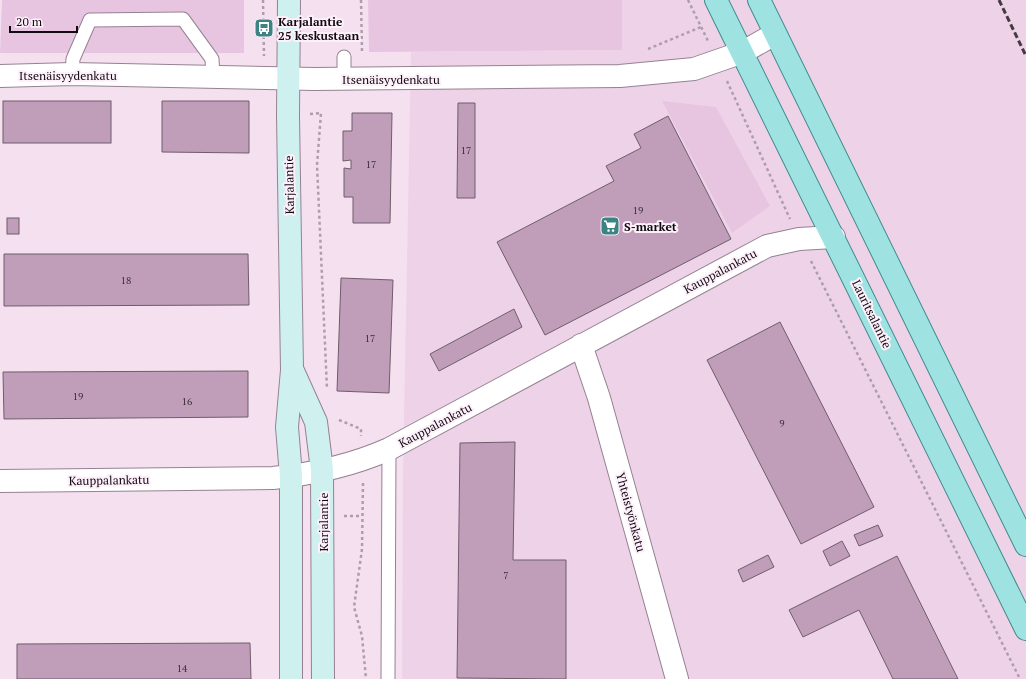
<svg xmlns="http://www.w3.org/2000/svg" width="1026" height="679" viewBox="0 0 1026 679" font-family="'PT Serif',serif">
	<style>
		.built { fill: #eed3e8 }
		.green { fill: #e7c5e0 }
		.building { fill: #c09eb9; stroke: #6f5d6b }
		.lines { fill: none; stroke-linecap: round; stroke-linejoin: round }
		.lane-casing { stroke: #958291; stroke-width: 15 }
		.street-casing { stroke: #958291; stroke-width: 24 }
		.secondary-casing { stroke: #958291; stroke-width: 24 }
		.primary-casing { stroke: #428b8c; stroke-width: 24 }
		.path { stroke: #ae9daa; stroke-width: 2.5; stroke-dasharray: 3 3; stroke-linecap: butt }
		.lane { stroke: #fff; stroke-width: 13 }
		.street { stroke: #fff; stroke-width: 22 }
		.secondary { stroke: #cef1f0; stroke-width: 22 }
		.primary { stroke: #9ee3e2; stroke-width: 22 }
		.rail { stroke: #443b42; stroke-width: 3; stroke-dasharray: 6 3; stroke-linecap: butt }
		.labels { text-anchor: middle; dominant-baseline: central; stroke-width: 4; stroke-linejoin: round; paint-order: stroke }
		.number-label { font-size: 10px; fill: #3d303a }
		.poi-label { font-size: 12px; font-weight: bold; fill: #110b10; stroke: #fdf0fa; text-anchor: start }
		.street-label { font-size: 12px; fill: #110b10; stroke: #fdf0fa }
	</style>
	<rect width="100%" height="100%" fill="#f5e0f0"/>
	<polygon class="built" points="622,0 1026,0 1026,679 402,679 403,471 411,52 622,50"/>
	<g class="green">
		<polygon points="2,0 244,0 244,53 0,53"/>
		<polygon points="368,0 622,0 622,50 369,52"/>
		<polygon points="662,101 716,107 770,206 732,233"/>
	</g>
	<g class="building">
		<rect x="3" y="101" width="108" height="42"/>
		<polygon points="162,101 249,101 249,153 162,152"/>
		<polygon points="458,103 475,103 475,198 457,198"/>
		<polygon points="352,113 392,113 390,223 353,223 353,197 344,197 344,168 351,169 351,160 343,161 343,131 352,131"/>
		<polygon points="668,116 731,239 545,335 497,242 614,181 606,166 641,148 634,134"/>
		<rect x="7" y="218" width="12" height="16"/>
		<polygon points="4,254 248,254 249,305 4,306"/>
		<polygon points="341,278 393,280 389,393 337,391"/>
		<polygon points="514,309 522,327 439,371 430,354"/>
		<polygon points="780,322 874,507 801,544 707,360"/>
		<polygon points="248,371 248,417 4,419 3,372"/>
		<polygon points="515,442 513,560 566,560 566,679 457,678 460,443"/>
		<polygon points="878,525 883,536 859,546 854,535"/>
		<polygon points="842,541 850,556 830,566 823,551"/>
		<polygon points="768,555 774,567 743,582 738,570"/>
		<polygon points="897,556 958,679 893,679 859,610 803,637 789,610"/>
		<polygon points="250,643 251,679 17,679 17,644"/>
	</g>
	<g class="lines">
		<defs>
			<g id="lane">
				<polyline points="344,57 344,79"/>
				<polyline points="72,74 73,59 90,20 183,19 212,59 213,77"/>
				<polyline points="388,679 389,449"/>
			</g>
			<g id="street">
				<polyline points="0,76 72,74 314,79 620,76 694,69 743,52 775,34"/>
				<polyline points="581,345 599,398 677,679"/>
				<path d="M0,481l273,-3c40,-4 80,-13 116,-29l378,-203 32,-7 35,-2"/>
			</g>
			<g id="secondary">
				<polyline points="289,0 288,115 292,370 287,427 291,476 291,679"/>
				<polyline points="293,371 316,422 322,470 323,679"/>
			</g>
			<g id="primary">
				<polyline points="716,0 1026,629"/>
				<polyline points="759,0 1026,545"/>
			</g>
		</defs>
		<use href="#lane" class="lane-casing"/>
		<use href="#street" class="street-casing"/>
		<use href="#secondary" class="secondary-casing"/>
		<use href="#primary" class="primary-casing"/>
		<g class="path">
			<polyline points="263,0 264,56"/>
			<polyline points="361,0 362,51"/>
			<polyline points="688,0 708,41"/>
			<polyline points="648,49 701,27"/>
			<polyline points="727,81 790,219"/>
			<polyline points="310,114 321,113 317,165 327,389"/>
			<polyline points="811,261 1020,679"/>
			<polyline points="339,420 361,429 361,436"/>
			<polyline points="363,483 362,549 354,607 362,636 366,679"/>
			<polyline points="344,516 362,516"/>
		</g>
		<use href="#lane" class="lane"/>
		<use href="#street" class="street"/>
		<use href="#secondary" class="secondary"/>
		<use href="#primary" class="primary"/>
		<polyline class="rail" points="999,0 1026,56"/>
	</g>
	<defs>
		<symbol id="bus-square" viewBox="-11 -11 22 22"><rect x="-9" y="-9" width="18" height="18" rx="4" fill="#3c8483" stroke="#fdf0fa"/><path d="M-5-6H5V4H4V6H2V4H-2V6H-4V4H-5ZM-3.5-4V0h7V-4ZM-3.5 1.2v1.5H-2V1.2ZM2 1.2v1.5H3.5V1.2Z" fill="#fff"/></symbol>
		<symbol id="supermarket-square" viewBox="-11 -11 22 22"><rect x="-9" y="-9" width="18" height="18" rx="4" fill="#3c8483" stroke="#fdf0fa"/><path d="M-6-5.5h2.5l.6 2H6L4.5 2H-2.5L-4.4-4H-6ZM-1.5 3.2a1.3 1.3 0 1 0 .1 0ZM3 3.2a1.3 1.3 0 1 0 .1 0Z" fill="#fff"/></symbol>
	</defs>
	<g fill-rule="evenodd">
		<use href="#bus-square" x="253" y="17" width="22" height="22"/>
		<use href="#supermarket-square" x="599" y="215" width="22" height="22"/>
	</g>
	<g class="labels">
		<g class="number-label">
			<text x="466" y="150">17</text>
			<text x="371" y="164">17</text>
			<text x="638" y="210">19</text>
			<text x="126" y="280">18</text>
			<text x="370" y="338">17</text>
			<text x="78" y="396">19</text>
			<text x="187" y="401">16</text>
			<text x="782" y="423">9</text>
			<text x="506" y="575">7</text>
			<text x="182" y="668">14</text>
		</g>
		<g class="poi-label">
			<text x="278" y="21">Karjalantie<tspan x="278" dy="14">25 keskustaan</tspan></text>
			<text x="624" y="226">S-market</text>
		</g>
		<g class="street-label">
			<text x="68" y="75">Itsenäisyydenkatu</text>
			<text x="391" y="79">Itsenäisyydenkatu</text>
			<text transform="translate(289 185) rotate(-91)">Karjalantie</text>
			<text transform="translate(720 271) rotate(-28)">Kauppalankatu</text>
			<text transform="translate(872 314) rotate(64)">Lauritsalantie</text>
			<text transform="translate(435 425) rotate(-28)">Kauppalankatu</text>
			<text transform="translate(109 480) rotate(-1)">Kauppalankatu</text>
			<text transform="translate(631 512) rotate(75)">Yhteistyönkatu</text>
			<text transform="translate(323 522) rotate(-90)">Karjalantie</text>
		</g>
	</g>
	<path d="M10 26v6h67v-6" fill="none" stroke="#110b10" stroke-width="2"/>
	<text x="16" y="26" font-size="12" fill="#110b10" stroke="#fdf0fa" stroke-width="3" paint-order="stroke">20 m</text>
</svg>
